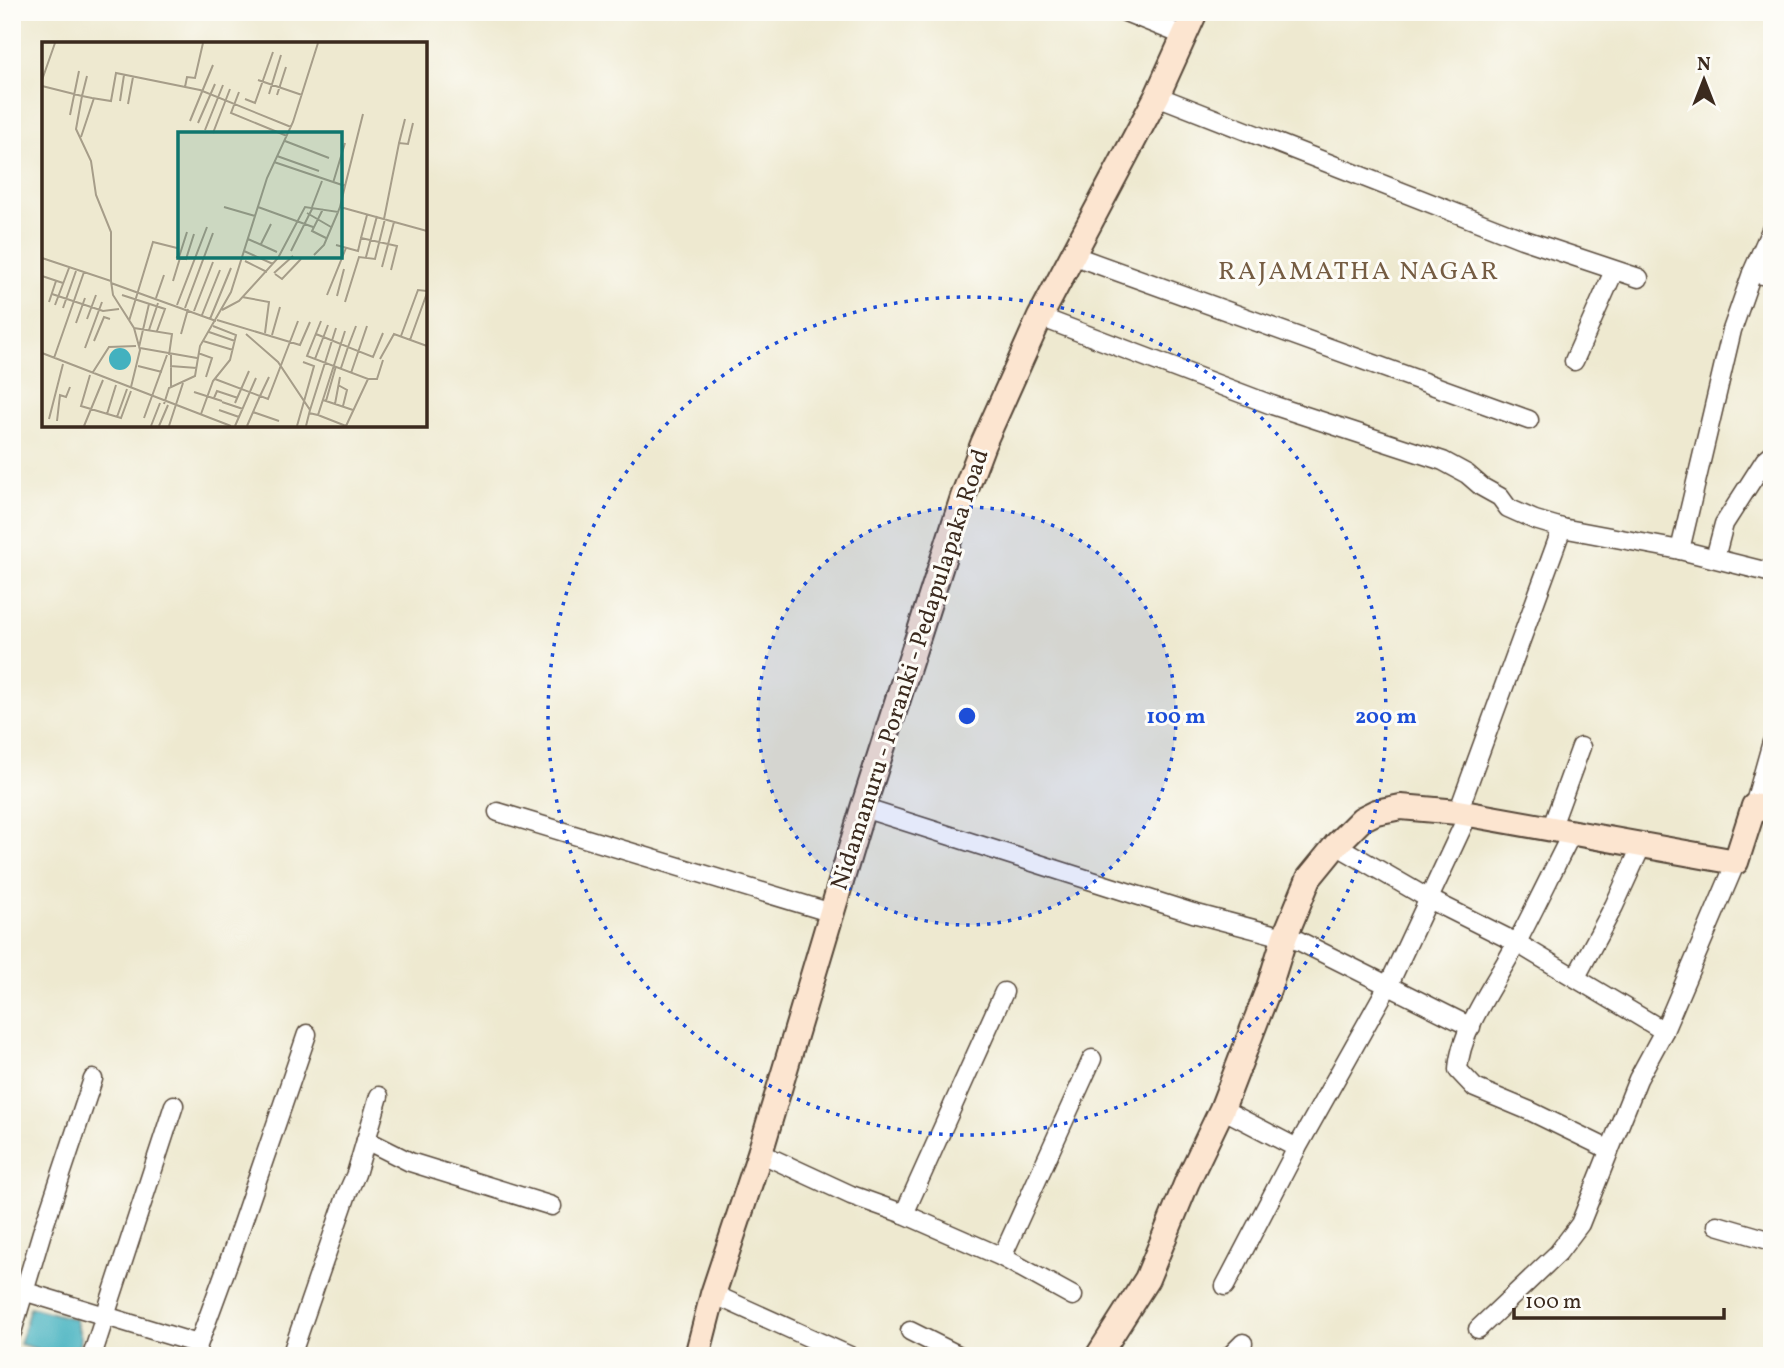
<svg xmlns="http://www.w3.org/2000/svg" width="1784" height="1368" viewBox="0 0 1784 1368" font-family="Vollkorn,serif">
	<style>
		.water { fill: #43b1bf; stroke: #3f6e6e; stroke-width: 2 }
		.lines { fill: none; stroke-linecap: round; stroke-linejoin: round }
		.street-casing { stroke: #564739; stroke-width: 21 }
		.secondary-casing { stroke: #564739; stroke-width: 28 }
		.street { stroke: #fff; stroke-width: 18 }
		.secondary { stroke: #fce5d0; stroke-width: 24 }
		.ring { fill: none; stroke: #1d4ed8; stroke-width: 3.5; stroke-dasharray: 3.5 7 }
		.labels { text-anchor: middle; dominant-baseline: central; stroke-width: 6; stroke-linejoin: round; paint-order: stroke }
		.street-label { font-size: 24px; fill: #3b2a1e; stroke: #fdfcf7 }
		.neighbourhood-label { font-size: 26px; letter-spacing: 2px; fill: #755c42; stroke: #fdfcf7 }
		.inset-road { fill: none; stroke: #a69d89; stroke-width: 2 }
		.view { fill: #0f766e; fill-opacity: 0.15; stroke: #0f766e; stroke-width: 3.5 }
		.inset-edge { fill: none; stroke: #3b2a1e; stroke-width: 3.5 }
		.centre { fill: #1d4ed8; stroke: #fdfcf7; stroke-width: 3.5 }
		.ring-label { font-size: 21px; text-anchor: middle; font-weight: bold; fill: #1d4ed8; stroke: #fdfcf7; stroke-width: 6; stroke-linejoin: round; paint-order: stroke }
	</style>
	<rect width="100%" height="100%" fill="#fdfcf7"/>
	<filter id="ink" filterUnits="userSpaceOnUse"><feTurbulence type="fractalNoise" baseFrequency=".0143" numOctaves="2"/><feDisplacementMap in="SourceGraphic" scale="14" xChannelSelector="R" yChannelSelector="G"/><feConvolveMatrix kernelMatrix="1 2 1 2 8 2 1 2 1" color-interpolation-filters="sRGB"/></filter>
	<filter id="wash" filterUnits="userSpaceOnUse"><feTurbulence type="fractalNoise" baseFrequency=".00686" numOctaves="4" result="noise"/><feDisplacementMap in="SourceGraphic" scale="28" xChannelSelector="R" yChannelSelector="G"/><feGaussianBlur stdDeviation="1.57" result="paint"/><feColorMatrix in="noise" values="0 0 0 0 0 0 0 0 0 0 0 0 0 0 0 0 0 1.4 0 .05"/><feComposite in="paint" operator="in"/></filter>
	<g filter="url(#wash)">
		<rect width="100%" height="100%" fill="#eee9d0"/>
		<polygon class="water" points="30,1307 75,1319 81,1337 76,1356 61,1356 20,1344"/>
	</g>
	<g filter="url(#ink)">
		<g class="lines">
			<defs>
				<g id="street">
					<polyline points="1125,12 1185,36"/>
					<polyline points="1157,96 1522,239 1639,278"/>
					<polyline points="1072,255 1529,420"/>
					<polyline points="1752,273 1772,277"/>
					<polyline points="1040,317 1272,405 1443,461 1467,474 1482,487 1500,497 1508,508 1535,520 1562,528 1680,550 1772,573"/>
					<polyline points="1574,361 1614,271"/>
					<polyline points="1680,550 1732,330 1752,273 1772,228"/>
					<polyline points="1715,558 1724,524 1765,460 1772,454"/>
					<polyline points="1754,806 1772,742"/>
					<polyline points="863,808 1193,913 1299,941 1471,1027"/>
					<polyline points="498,812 832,913"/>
					<polyline points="1458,812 1562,528"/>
					<polyline points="1551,829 1581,747"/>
					<path d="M1572,833c-19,37 -37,75 -56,111 -19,37 -56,85 -58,126l17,18 55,23 78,38"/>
					<polyline points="1336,845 1429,899 1517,943 1664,1031"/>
					<polyline points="1576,977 1614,906 1641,847"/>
					<polyline points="1222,1109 1297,1148"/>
					<polyline points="366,1140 410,1162 552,1206"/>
					<polyline points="760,1153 851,1195 904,1214 1002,1257 1073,1296"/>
					<polyline points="904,1214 1004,992"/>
					<polyline points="1717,1225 1772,1241"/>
					<polyline points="1002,1257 1092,1059"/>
					<polyline points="1225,1286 1297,1148 1389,984 1468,815"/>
					<polyline points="23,1291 198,1344"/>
					<polyline points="713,1294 850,1356"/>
					<polyline points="1478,1329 1558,1253 1580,1224 1638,1079 1664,1031 1736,862"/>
					<polyline points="910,1331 960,1356"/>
					<polyline points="12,1332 42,1232 93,1079"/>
					<polyline points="92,1356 174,1105"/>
					<polyline points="194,1356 233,1250 307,1034"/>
					<polyline points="291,1356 347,1194 356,1174 379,1096"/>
					<polyline points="1230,1356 1243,1343"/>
				</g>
				<g id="secondary">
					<polyline points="697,1356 713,1294 760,1153 863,808 963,497 983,444 1040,317 1157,96 1195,12"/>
					<polyline points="1098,1356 1147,1279 1187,1182 1222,1109 1269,987 1285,936 1309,878 1336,845 1362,819 1376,812 1401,807 1458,812 1736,862 1754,806 1772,811"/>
				</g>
			</defs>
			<use href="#street" class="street-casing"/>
			<use href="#secondary" class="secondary-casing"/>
			<use href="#street" class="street"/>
			<use href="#secondary" class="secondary"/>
		</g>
	</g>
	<circle cx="967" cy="716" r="209" fill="#1d4ed8" fill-opacity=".12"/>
	<g class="ring">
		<circle cx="967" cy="716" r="209"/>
		<circle cx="967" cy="716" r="419"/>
	</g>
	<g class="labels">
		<g class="street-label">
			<text transform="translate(911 670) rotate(-72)">Nidamanuru - Poranki - Pedapulapaka Road</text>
		</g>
		<g class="neighbourhood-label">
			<text x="1359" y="272">RAJAMATHA NAGAR</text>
		</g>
	</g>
	<g transform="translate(42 42)">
		<rect width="385" height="385" fill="#eee9d0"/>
		<path d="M67 317a11 11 0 1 1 22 0a11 11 0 1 1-22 0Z" fill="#43b1bf"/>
		<path class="inset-road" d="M45,34l-5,20 10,2 19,3 5,-28 84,17 91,37M0,38l13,-37M216,38l44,15M0,44l40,10 -6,33 15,32 5,34 15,37v49M143,45l2,-10 8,1 8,-35M197,50l-8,21 56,23M227,52l12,-39M235,53l9,-28M203,57l10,4 18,-51M78,59l4,-26M86,62l5,-27M28,73l9,-44M148,79l23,-56M156,81l17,-39M163,88l18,-45M171,91l17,-44M39,95l13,-39M243,99l44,17M357,101l6,-24M235,114l42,15M232,120l71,24 -5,21M291,141l12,-40M303,144l18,-72M182,165l31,9M216,165l55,20M270,165l10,-26M281,167l-11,22 14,7M265,171l24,14M325,173l-6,23 36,8 -6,24M342,177l15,-76 9,1 5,-21M206,197l29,13M219,202l10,-20M294,203l22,6 3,-13M202,209l29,13M249,209l22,-44M272,213l10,-10 14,-33M134,215l10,2 8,-25M137,215l8,-25M324,215l11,-41M0,216l69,23 2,14 21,33 6,22 -9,37M203,219l22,11M340,225l12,-45M232,231l19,-17M233,232l7,5 19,-20M0,234l21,7M131,239l7,-23M69,241l105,38M10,252l51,17 16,-2M80,253l43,14 -8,22M285,253l19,-47M295,254l7,-27M200,255l27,5 -4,31M114,256l8,-23M7,260l7,-21M303,260l14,-45 16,2 10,-40M13,263l14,-37M135,263l30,-78M21,266l13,-37M143,266l28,-75M180,268l17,-9 39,-43 27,-51 33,5 2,-5 87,24M152,269l19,-49M160,273l18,-45M45,277l9,-24M168,277l21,-51M175,278l83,25 10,-23M87,279l24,-79 24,6M279,279l-14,35 61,23h9l6,-19M34,281l9,-25M92,286l38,6 -3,21M107,288l9,-27M167,290l26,9M139,292l7,-25M204,292l32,28 32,48 -4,16M274,292l32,13 8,-21M230,293l8,-28M359,294l17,-46 9,1M368,298l17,-47M52,299l10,-24 6,2M161,299l30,9M97,305l10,-43M43,306l17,-46M98,306l57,10M0,311l189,73M156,311l14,5 -6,19M12,316l30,-86M273,317l13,-34M338,317l14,-25 33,12M96,324l24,6M128,324l27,2M299,326l7,-21 25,10 10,-24M51,330l16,-25 27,-1M309,331l16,-47M48,333l-9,31 40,12 10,-27M227,335l-9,19 8,3 30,-78M173,337l45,17 -13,30M296,343l9,5 -4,16M129,345v-32M152,350l28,9M172,356l3,-7 21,7M281,358l30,10M284,359l10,-35M180,360l21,7M193,361l14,-32M122,362l5,-16 26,-12 5,-30 31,-54 36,-114 26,-56 25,-79M293,362l5,-27M177,368l20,7M268,368l26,-82M211,370l26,9M267,371l9,2 27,-84M65,372l9,-29M159,372l12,-33 17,-21 6,-25 -23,-9M276,373l28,11M75,375l10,-28M102,376l23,-63M7,377l14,-55M15,379l3,-26 6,2 4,-10M42,384l19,-46M109,384l9,-23M117,384l9,-21M127,384l14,-43M193,384l21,-48M255,384l17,-60 -11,-4M304,384l22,-47"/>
		<path class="view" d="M136,90h164v126h-164z"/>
		<rect width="385" height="385" class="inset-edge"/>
	</g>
	<circle cx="967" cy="716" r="10" class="centre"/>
	<g class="ring-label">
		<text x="1176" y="723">100 m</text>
		<text x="1386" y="723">200 m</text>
	</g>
	<rect width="1784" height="1368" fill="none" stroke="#fdfcf7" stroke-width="42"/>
	<g transform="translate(1704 80)" stroke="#fdfcf7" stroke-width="5" paint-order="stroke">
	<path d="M0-5L12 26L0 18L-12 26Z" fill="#3b2a1e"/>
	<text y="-10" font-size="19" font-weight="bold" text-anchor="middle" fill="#3b2a1e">N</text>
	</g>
	<path d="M1514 1308v10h210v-10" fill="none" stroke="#3b2a1e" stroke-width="3.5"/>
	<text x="1525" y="1308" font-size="21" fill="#3b2a1e" stroke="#fdfcf7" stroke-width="5" paint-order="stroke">100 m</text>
</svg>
